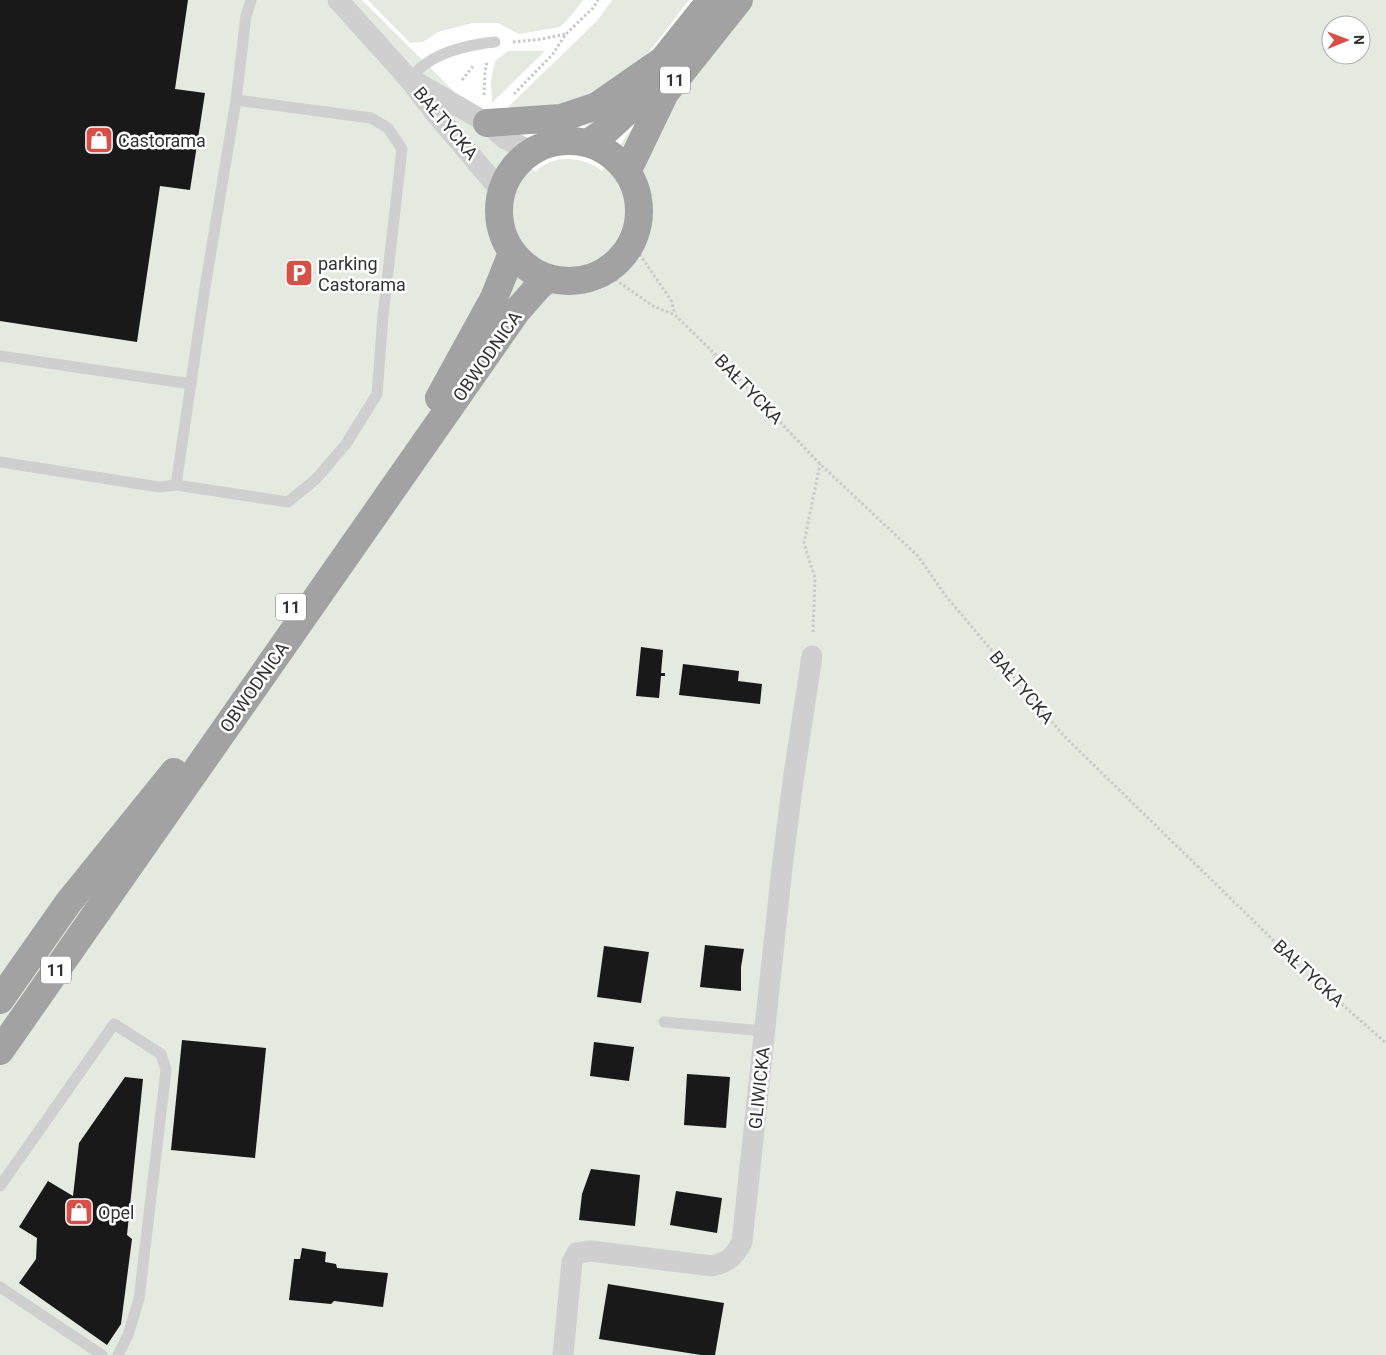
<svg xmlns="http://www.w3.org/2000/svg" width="1386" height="1355" viewBox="0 0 1386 1355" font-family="Roboto,sans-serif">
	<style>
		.green { fill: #e4eadf; fill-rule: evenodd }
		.building { fill: #191919 }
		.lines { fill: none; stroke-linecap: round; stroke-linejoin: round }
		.path { stroke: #c9c9c9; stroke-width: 3; stroke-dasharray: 2.5 2.5; stroke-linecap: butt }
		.service { stroke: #cfcfcf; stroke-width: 11 }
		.minor { stroke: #cfcfcf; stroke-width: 21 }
		.trunk { stroke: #a2a2a2; stroke-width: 28 }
		.labels { text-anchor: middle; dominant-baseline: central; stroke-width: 5; stroke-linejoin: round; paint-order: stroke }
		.shield { fill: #fff; stroke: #707070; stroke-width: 1 }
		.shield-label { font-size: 16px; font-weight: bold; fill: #323232 }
		.street-label { font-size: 18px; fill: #323232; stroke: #fff }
		.poi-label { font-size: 18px; fill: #323232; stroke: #fff; text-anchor: start }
	</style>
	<rect width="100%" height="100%" fill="#fff"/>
	<g class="green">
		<path d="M0,0h362l173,172c18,-18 48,-16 67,-1l120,-171h664v1355h-1386zM1331,25h30v30h-30z"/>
		<polygon points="368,0 583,0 571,16 560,27 519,34 498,23 472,23 438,32 423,42 410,43"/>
		<path d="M612,0h77c-24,30 -50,72 -84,90 -6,3 -15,5 -22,7 -30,10 -44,12 -75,10l89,-86z"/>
		<polygon points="508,51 545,51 492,103 491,81 495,61"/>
	</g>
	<g class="building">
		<polygon points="0,0 188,0 175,89 205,93 190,190 160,186 137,342 0,321"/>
		<polygon points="641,647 663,650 661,673 665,673 665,676 661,676 659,698 636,696"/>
		<polygon points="683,664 739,671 738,681 762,684 760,704 679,695"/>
		<polygon points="705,945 744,949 741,967 741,991 700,987"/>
		<polygon points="604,946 649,952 641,1003 597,997"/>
		<polygon points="182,1040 266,1048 255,1158 171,1150"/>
		<polygon points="594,1042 634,1047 629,1081 590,1076"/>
		<polygon points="687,1074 730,1077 726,1128 684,1125"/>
		<polygon points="125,1077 143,1079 127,1235 132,1239 121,1324 107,1345 19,1283 36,1259 37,1238 19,1227 48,1181 73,1196 79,1143"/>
		<polygon points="591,1169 640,1175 635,1226 579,1220 582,1194"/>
		<polygon points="676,1191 722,1198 717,1233 670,1225"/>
		<polygon points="302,1248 326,1252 325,1262 336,1264 337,1268 388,1273 383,1307 334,1301 331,1304 289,1300 294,1259 300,1259"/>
		<polygon points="608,1284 724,1303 715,1355 701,1355 599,1339"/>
	</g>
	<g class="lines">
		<g class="path">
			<polyline points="513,42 542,39 566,34"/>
			<polyline points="462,80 474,65"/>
			<polyline points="514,94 552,55 566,34 593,8 598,0"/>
			<polyline points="484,95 485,73 487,61"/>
			<polyline points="631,242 671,300 675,314"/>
			<polyline points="603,271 653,306 675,315 715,354 820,464 918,556 945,595 1063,735 1310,976 1386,1043"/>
			<polyline points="813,632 815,578 804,543 820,464"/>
		</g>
		<g class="service">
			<path d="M409,79c6,-5 11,-12 18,-16 18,-13 47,-19 68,-21"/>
			<polyline points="236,100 371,118 388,128 402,149 383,316 377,394 346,444 316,479 288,502 176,485 204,294 236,100 246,16 251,0"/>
			<polyline points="0,356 191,384"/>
			<polyline points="0,462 159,487 176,485"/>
			<polyline points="664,1022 765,1031"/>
			<polyline points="0,1186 114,1024 161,1054 166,1070 139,1299 128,1335 118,1355"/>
			<polyline points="0,1287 102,1355"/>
		</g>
		<g class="minor">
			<polyline points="338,0 409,79 436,114 501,191"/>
			<polyline points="416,82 487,123 505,139 532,151"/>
			<path d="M563,1355l9,-93 5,-9 14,-2 121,15c18,-5 21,-8 30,-24l40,-374 11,-87 19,-125"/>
		</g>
		<g class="trunk">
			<polyline points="487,123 561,118 597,106 663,60"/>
			<circle cx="569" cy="211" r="70"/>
			<polyline points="588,143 608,129 631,108 663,60 711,0"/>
			<polyline points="628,170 665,93 739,0"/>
			<polyline points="439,398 494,298 512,253"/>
			<polyline points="0,1000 68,903 174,772"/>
			<polyline points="0,1051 517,311 538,287 548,278"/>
		</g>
	</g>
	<defs>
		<symbol id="shop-square" viewBox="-11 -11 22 22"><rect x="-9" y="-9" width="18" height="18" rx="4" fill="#d75047" stroke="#fff"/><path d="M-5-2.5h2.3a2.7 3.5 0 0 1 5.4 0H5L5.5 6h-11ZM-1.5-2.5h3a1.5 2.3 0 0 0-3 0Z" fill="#fff"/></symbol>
		<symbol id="parking-square" viewBox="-11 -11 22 22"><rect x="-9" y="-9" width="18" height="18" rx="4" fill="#d75047" stroke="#fff"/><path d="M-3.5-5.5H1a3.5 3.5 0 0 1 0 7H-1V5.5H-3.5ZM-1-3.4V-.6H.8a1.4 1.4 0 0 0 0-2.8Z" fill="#fff"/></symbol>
	</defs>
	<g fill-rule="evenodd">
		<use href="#shop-square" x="83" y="124" width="32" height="32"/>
		<use href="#parking-square" x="283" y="257" width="32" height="32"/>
		<use href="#shop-square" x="63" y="1196" width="32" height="32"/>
	</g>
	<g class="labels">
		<g class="shield">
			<rect x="660" y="66.5" width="30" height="27" rx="4"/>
			<rect x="276" y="593.5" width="30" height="27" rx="4"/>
			<rect x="41" y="956.5" width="30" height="27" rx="4"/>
		</g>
		<g class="shield-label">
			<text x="675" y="80">11</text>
			<text x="291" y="607">11</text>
			<text x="56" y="970">11</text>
		</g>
		<g class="street-label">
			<text transform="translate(446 123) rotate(50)">BAŁTYCKA</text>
			<text transform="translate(487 356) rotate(-55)">OBWODNICA</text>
			<text transform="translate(749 389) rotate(46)">BAŁTYCKA</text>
			<text transform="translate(254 687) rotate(-55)">OBWODNICA</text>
			<text transform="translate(1022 687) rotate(50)">BAŁTYCKA</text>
			<text transform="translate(1309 973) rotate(43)">BAŁTYCKA</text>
			<text transform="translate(759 1088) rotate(-84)">GLIWICKA</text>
		</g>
		<g class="poi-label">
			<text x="118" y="140">Castorama</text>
			<text x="318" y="263">parking<tspan x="318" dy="21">Castorama</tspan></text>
			<text x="98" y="1212">Opel</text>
		</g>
	</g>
	<g transform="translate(1346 40) rotate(89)"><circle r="24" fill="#ffffff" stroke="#adadad"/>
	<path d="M0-4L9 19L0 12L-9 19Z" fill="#d75047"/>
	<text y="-8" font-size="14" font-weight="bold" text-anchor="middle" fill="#323232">N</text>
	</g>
</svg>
